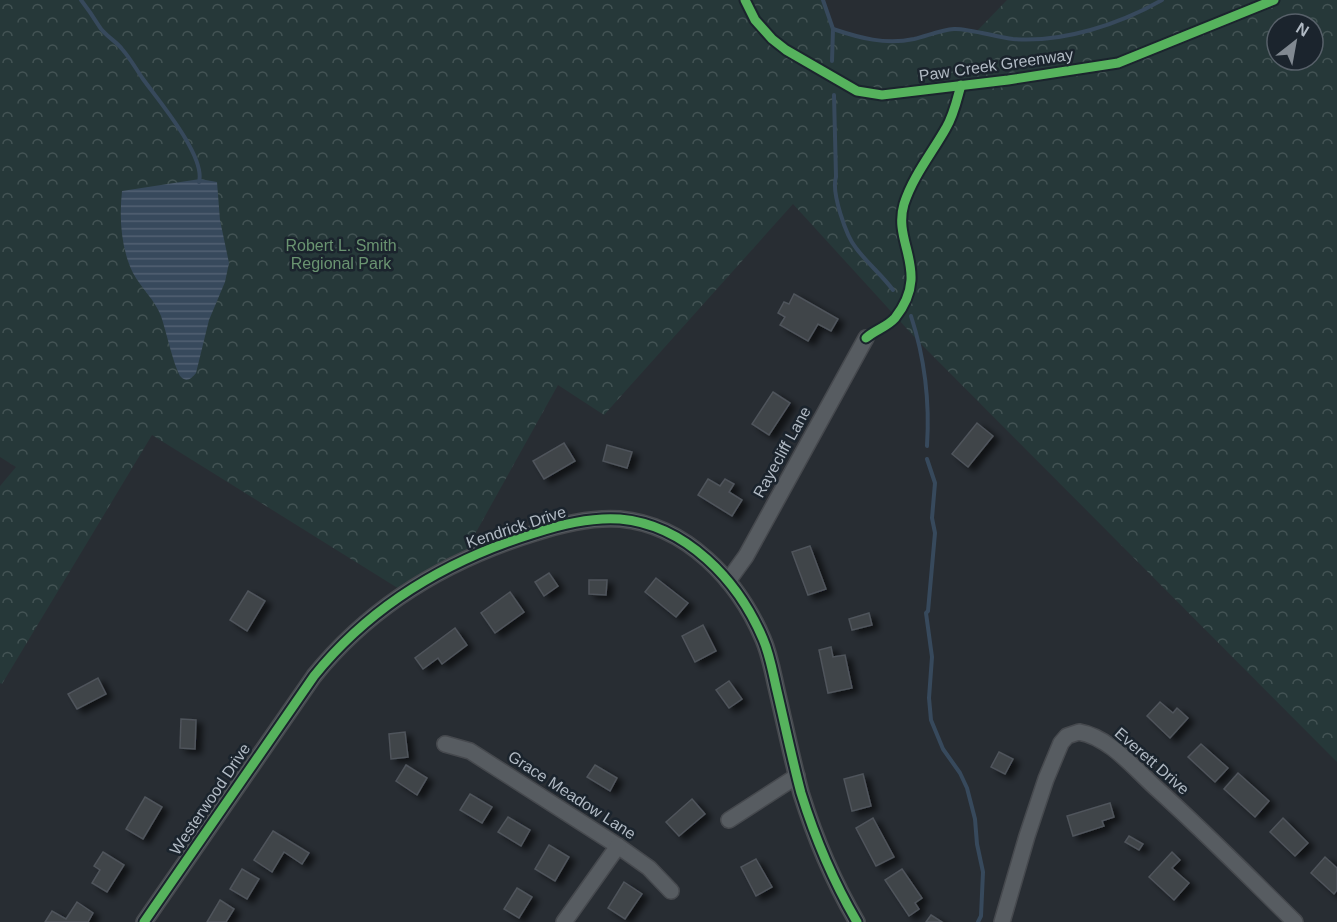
<svg xmlns="http://www.w3.org/2000/svg" width="1337" height="922" viewBox="0 0 1337 922" font-family="Arial,sans-serif">
	<style>
		.park { fill: url(#park-crowns); fill-rule: evenodd }
		.water { fill: url(#water-rules) }
		.lines { fill: none; stroke-linecap: round; stroke-linejoin: round }
		.stream { stroke: #37495c; stroke-width: 4 }
		.building { fill: #404449; stroke: #4f545b; stroke-width: 1.5; filter: url(#shadow) }
		.minor-casing { stroke: #46494e; stroke-width: 18 }
		.minor { stroke: #575c61; stroke-width: 15 }
		.cycleway-casing { stroke: #1b242d; stroke-width: 13 }
		.cycleway { stroke: #56b35d; stroke-width: 9 }
		.labels { text-anchor: middle; dominant-baseline: central; stroke-width: 5; stroke-linejoin: round; paint-order: stroke }
		.street-label { font-size: 16px; fill: #b1bac4; stroke: #1b242d }
		.park-label { font-size: 16px; fill: #6a9471; stroke: #1b242d }
	</style>
	<defs>
		<pattern id="park-crowns" width="20" height="18" patternUnits="userSpaceOnUse" patternTransform="scale(1.5)"><rect width="20" height="18" fill="#263839"/><path d="M2 6a3 3 0 1 1 6 0M12 15a3 3 0 1 1 6 0" fill="none" stroke="#435354"/></pattern>
		<pattern id="water-rules" width="6" height="5" patternUnits="userSpaceOnUse" patternTransform="scale(1.5)"><rect width="6" height="5" fill="#37495c"/><path d="M0 2.5h6" fill="none" stroke="#526172"/></pattern>
		<filter id="shadow"><feDropShadow dx="6" dy="4" stdDeviation="3" flood-color="#0009"/></filter>
	</defs>
	<rect width="100%" height="100%" fill="#282d33"/>
	<path class="park" d="M0,0h823l10,29 32,11 20,2 25,-2 46,-12 19,5 32,-33h330v762l-418,-420 -126,-138 -189,211 -46,-30 -98,176 -56,31 -252,-157 -150,249 -2,-1v-197l16,-19 -16,-10zM1277,24h36v36h-36z"/>
	<path class="water" d="M200,179l17,3 3,38 9,43 -4,19 -16,38 -13,53c-4,5 -9,10 -15,4 -6,-6 -16,-50 -20,-61 -6,-16 -20,-28 -28,-43 -12,-24 -14,-55 -11,-82z"/>
	<g class="lines">
		<g class="stream">
			<path d="M81,0c7,9 13,18 18,26 5,9 17,15 23,23 8,9 14,20 21,30 15,21 63,77 56,103"/>
			<polyline points="823,0 833,29 832,61"/>
			<path d="M833,29c27,9 52,16 81,10 13,-3 27,-9 40,-10 12,-1 43,8 59,10 50,4 107,-15 149,-39"/>
			<path d="M834,95l2,82c-5,15 10,59 20,71 11,15 26,27 37,42"/>
			<path d="M911,316c14,43 19,84 16,130"/>
			<polyline points="927,459 935,483 932,518 935,533 928,611 926,613 932,657 929,698 931,720 943,749 960,773 967,788 975,819 977,844 983,872 981,916 978,922"/>
		</g>
	</g>
	<g class="building">
		<polygon points="794,294 838,319 831,331 818,324 808,341 780,325 785,317 778,313 784,302 789,304"/>
		<polygon points="773,392 790,403 769,435 752,424"/>
		<polygon points="977,423 993,436 968,467 952,454"/>
		<polygon points="564,443 575,461 544,479 533,461"/>
		<polygon points="607,445 632,452 627,468 603,461"/>
		<polygon points="708,479 720,486 725,479 734,484 729,492 742,500 732,516 698,495"/>
		<polygon points="810,546 826,589 808,595 792,552"/>
		<polygon points="549,573 558,586 544,596 535,582"/>
		<polygon points="656,578 688,603 676,617 645,592"/>
		<polygon points="589,580 607,580 606,595 589,594"/>
		<polygon points="248,591 265,601 247,631 230,620"/>
		<polygon points="510,592 524,612 495,633 481,613"/>
		<polygon points="869,613 872,625 852,630 849,619"/>
		<polygon points="703,625 716,651 695,662 682,636"/>
		<polygon points="455,628 467,645 442,664 438,658 423,669 415,658"/>
		<polygon points="831,647 833,657 845,655 852,688 828,693 819,650"/>
		<polygon points="98,678 106,694 77,709 68,694"/>
		<polygon points="729,681 742,699 729,708 716,690"/>
		<polygon points="1160,702 1173,713 1177,708 1188,718 1170,738 1147,716"/>
		<polygon points="181,719 196,720 195,749 180,748"/>
		<polygon points="405,732 408,757 391,759 389,734"/>
		<polygon points="1201,744 1228,768 1215,782 1188,757"/>
		<polygon points="999,752 1013,759 1005,774 991,767"/>
		<polygon points="406,765 427,778 417,795 396,781"/>
		<polygon points="595,765 617,778 610,791 587,777"/>
		<polygon points="1238,773 1269,801 1255,817 1224,789"/>
		<polygon points="863,774 871,806 852,811 844,779"/>
		<polygon points="470,794 492,807 482,823 460,810"/>
		<polygon points="145,797 162,807 143,839 126,829"/>
		<polygon points="692,799 705,814 679,836 666,822"/>
		<polygon points="1110,803 1114,817 1102,821 1104,826 1073,836 1067,816"/>
		<polygon points="508,817 530,830 521,846 498,832"/>
		<polygon points="873,818 894,857 876,866 856,828"/>
		<polygon points="1283,818 1308,843 1295,856 1270,832"/>
		<polygon points="273,831 309,853 302,864 284,852 272,872 254,860"/>
		<polygon points="1129,836 1143,844 1139,850 1125,842"/>
		<polygon points="549,845 569,857 555,881 535,869"/>
		<polygon points="103,852 124,865 107,892 92,883 100,870 94,866"/>
		<polygon points="1172,852 1180,860 1172,868 1189,883 1174,900 1149,877"/>
		<polygon points="1325,857 1337,868 1337,890 1334,894 1311,873"/>
		<polygon points="756,859 772,887 756,896 741,867"/>
		<polygon points="242,869 259,879 247,899 230,889"/>
		<polygon points="902,869 922,898 915,903 919,909 909,916 885,880"/>
		<polygon points="624,882 642,894 625,919 608,908"/>
		<polygon points="517,888 532,897 519,918 504,909"/>
		<polygon points="220,900 234,909 226,922 207,922"/>
		<polygon points="77,902 93,913 88,922 45,922 52,911 66,919"/>
		<polygon points="931,915 942,922 926,922"/>
	</g>
	<g class="lines">
		<defs>
			<g id="minor">
				<polyline points="728,581 746,556 866,338"/>
				<polyline points="445,744 470,751 618,846 649,868 671,891"/>
				<polyline points="729,820 797,776"/>
				<path d="M144,922l170,-246c58,-72 133,-116 221,-143 27,-9 56,-16 85,-14 66,6 118,61 143,120 7,16 10,35 14,52 8,34 15,68 24,102 14,45 32,88 56,129"/>
				<polyline points="564,922 618,846"/>
				<path d="M1002,922l25,-86 19,-57 15,-36 6,-7 12,-4c30,5 55,36 77,56 48,43 93,89 139,134"/>
			</g>
		</defs>
		<use href="#minor" class="minor-casing"/>
		<use href="#minor" class="minor"/>
		<defs>
			<g id="cycleway">
				<polyline points="745,0 755,20 772,39 786,50 857,91 882,95 1008,80 1118,63 1274,0"/>
				<path d="M866,338c9,-8 21,-11 29,-20 37,-47 -3,-74 9,-114 9,-28 28,-51 42,-76 8,-13 11,-29 15,-43"/>
				<path d="M144,922l170,-246c58,-72 133,-116 221,-143 27,-9 56,-16 85,-14 66,6 118,61 143,120 7,16 10,35 14,52 8,34 15,68 24,102 14,45 32,88 56,129"/>
			</g>
		</defs>
		<use href="#cycleway" class="cycleway-casing"/>
		<use href="#cycleway" class="cycleway"/>
	</g>
	<g class="labels">
		<g class="street-label">
			<text transform="translate(996 65) rotate(-8)">Paw Creek Greenway</text>
			<text transform="translate(782 452) rotate(-61)">Rayecliff Lane</text>
			<text transform="translate(516 527) rotate(-18)">Kendrick Drive</text>
			<text transform="translate(1152 761) rotate(41)">Everett Drive</text>
			<text transform="translate(572 795) rotate(33)">Grace Meadow Lane</text>
			<text transform="translate(210 799) rotate(-56)">Westerwood Drive</text>
		</g>
		<g class="park-label">
			<text x="341" y="245">Robert L. Smith<tspan x="341" dy="18">Regional Park</tspan></text>
		</g>
	</g>
	<g transform="translate(1295 42) rotate(31)"><circle r="28" fill="#1b242d" stroke="#576069" stroke-width="1.5"/>
	<path d="M0-4.5L10 22L0 15L-10 22Z" fill="#818991"/>
	<text y="-9" font-size="16" font-weight="bold" text-anchor="middle" fill="#b1bac4">N</text>
	</g>
</svg>
